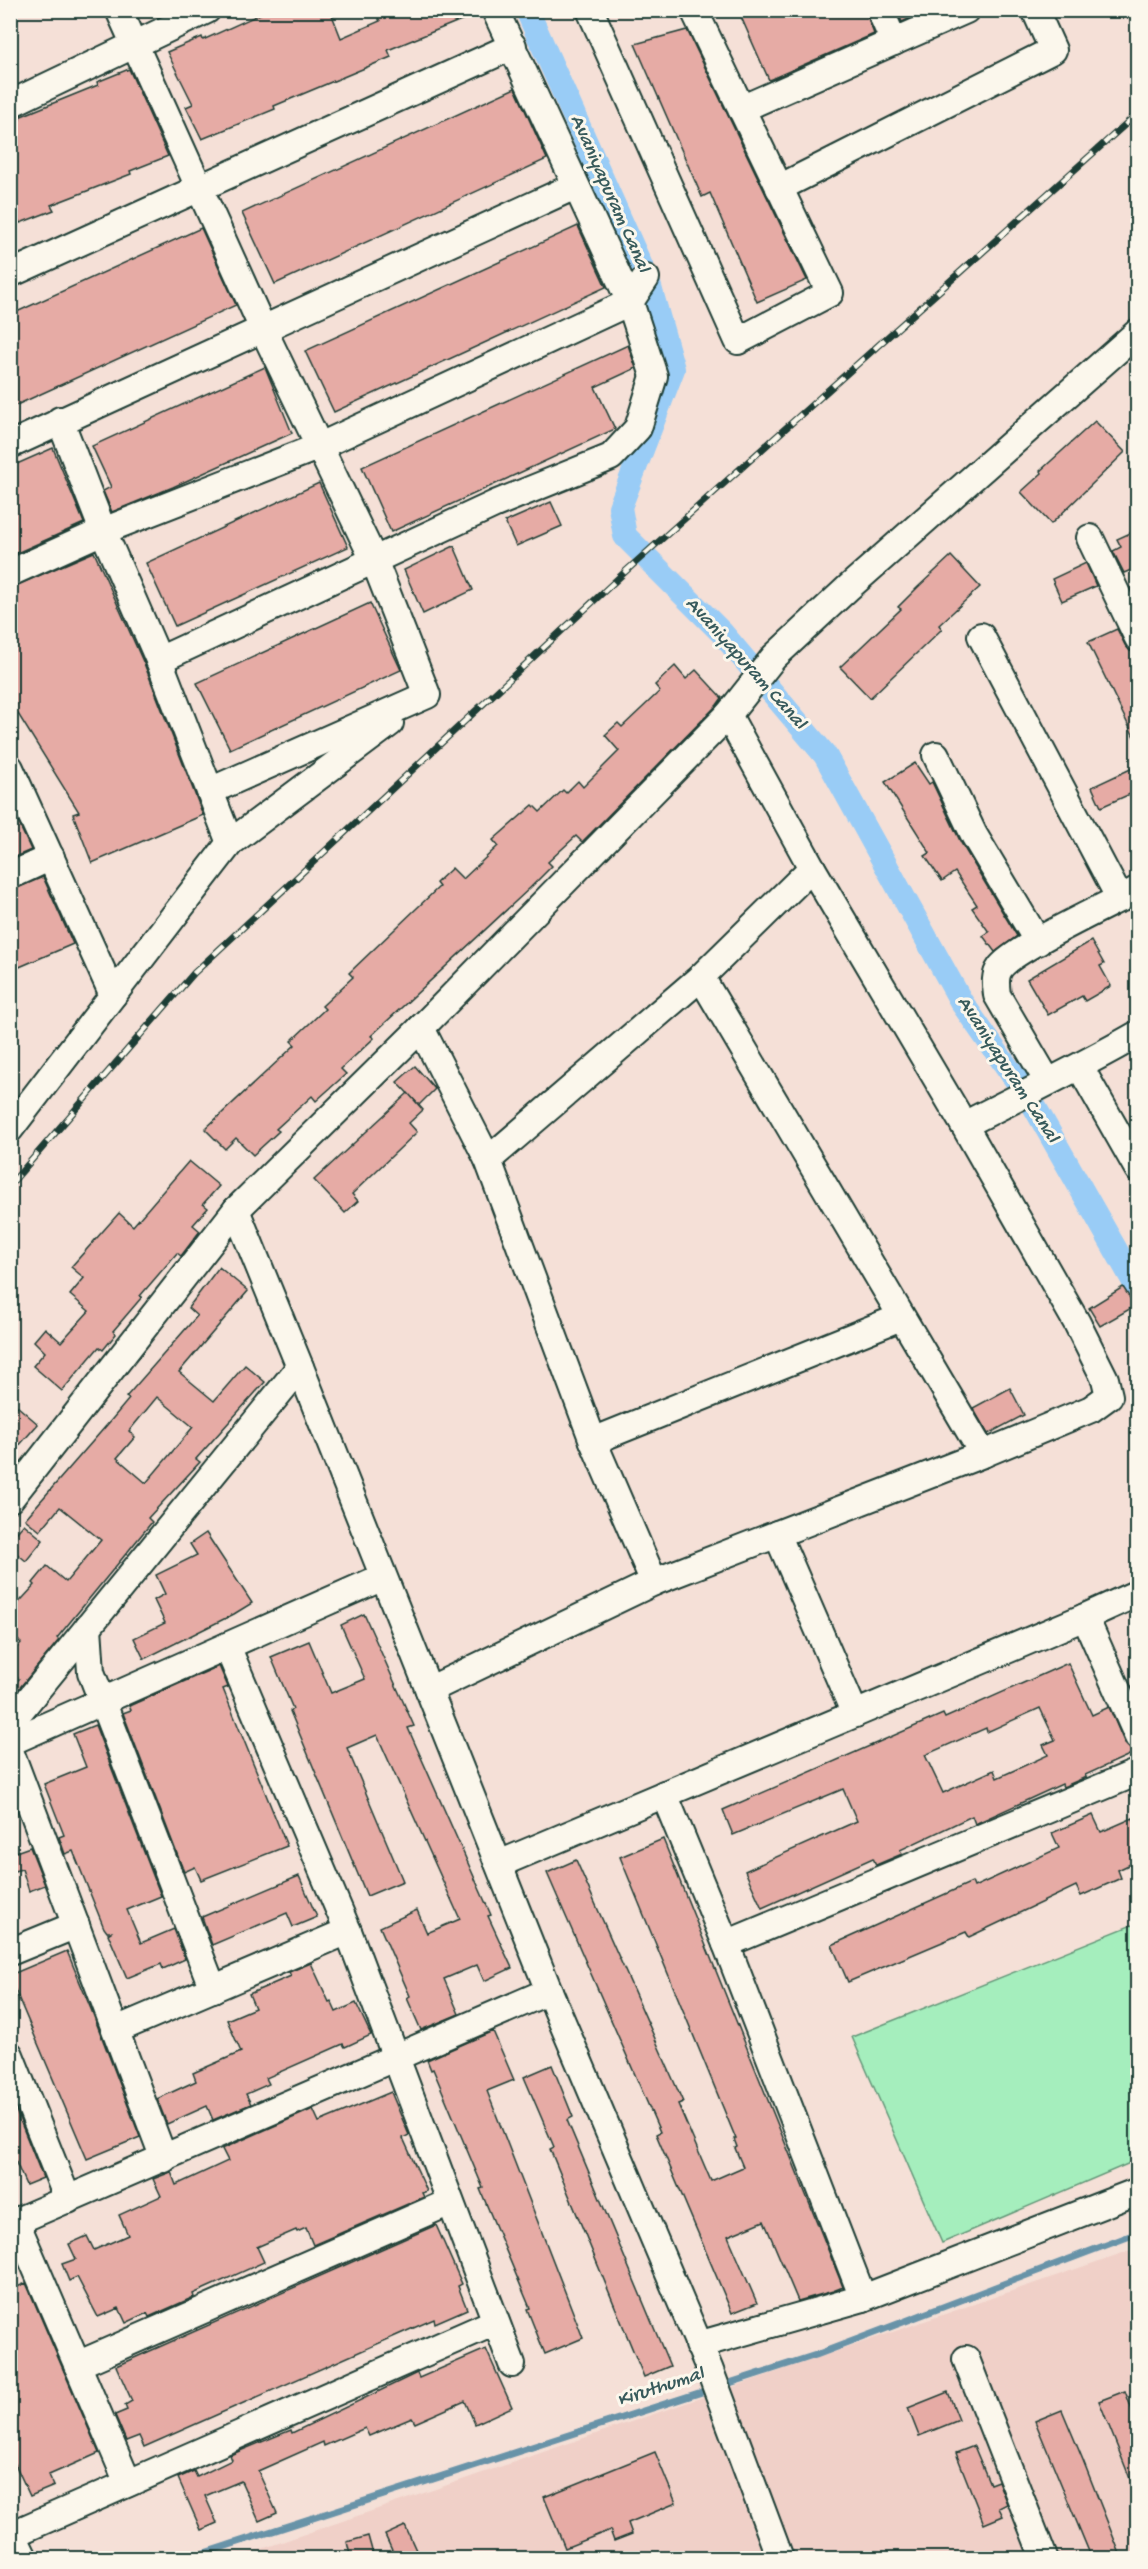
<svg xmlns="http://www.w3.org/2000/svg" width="1148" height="2569" viewBox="0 0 1148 2569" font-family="'Gochi Hand',sans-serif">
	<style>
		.built { fill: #f0d0c8 }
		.green { fill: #a5eebd; stroke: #629678; stroke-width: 1.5 }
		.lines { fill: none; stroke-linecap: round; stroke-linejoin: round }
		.stream { stroke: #6893a8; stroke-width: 7 }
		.canal { stroke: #99ccf6; stroke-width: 24 }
		.building { fill: #e6aba5; stroke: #1f3d34; stroke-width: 1.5; fill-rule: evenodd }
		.minor-casing { stroke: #1f3d34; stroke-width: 30 }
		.minor { stroke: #fbf7ec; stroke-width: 26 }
		.rail-casing { stroke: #1f3d34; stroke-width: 7 }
		.rail { stroke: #fbf7ec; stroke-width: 4.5; stroke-dasharray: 14; stroke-linecap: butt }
		.labels { text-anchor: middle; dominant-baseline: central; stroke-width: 6; stroke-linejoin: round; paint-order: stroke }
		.water-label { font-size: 20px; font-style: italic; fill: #375a5b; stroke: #fbf7ec }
	</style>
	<rect width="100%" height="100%" fill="#f5e0d7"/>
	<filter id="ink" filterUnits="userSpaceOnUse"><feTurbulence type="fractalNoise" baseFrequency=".0167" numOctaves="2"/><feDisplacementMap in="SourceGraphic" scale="12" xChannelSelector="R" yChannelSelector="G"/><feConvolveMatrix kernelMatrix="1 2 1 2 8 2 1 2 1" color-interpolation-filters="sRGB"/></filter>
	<g filter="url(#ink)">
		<polygon class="built" points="1137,2248 1137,2558 235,2558"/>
		<polygon class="green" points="1137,1923 1137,2160 942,2243 852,2037"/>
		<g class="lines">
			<polyline class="stream" points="189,2558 816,2355 1138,2233"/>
			<polyline class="canal" points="527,10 649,284 673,369 620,507 625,536 722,633 825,755 962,1003 1033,1104 1138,1289"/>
		</g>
		<g class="building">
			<polygon points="269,10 330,10 341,38 380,21 377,16 389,10 481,12 388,50 391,57 274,106 275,109 202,139 186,107 193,104 167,52 202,37 203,40"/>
			<polygon points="738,10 865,10 874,34 769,80"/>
			<polygon points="897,10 928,10 902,22"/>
			<polygon points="687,30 807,280 757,302 710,193 702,197 635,44"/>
			<polygon points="129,69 168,156 130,171 131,174 51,205 54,210 20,223 19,221 10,224 10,123 20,119 19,117 98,85 97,82"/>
			<polygon points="515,88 547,159 275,284 242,213"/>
			<polygon points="578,226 606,287 334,412 305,351"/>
			<polygon points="201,228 236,305 10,408 10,315"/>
			<polygon points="628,345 636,368 595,387 615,429 391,532 362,467"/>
			<polygon points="265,367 292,433 173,487 112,512 103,491 111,487 92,446"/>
			<polygon points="1095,421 1125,452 1051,524 1021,492 1042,473 1040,471"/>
			<polygon points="53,448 84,523 10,556 10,467"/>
			<polygon points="319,483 348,547 175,626 146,563"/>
			<polygon points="551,502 562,526 516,546 505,522"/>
			<polygon points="1137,530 1137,584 1131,570 1124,573 1113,551 1121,547 1117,539"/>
			<polygon points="454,546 473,590 423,614 404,570"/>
			<polygon points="94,552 145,666 203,815 92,863 73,814 79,812 10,701 10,588"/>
			<polygon points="951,556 980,587 939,625 942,629 870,698 840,667 901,609 898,607 918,587"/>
			<polygon points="1086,563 1096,586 1062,601 1052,579"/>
			<polygon points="370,603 401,670 230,749 197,683"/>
			<polygon points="1117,629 1125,645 1130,651 1137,653 1137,743 1088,642"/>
			<polygon points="675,666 686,679 696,670 722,698 717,705 592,832 582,842 576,836 548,862 552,866 530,888 371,1036 374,1038 341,1069 346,1074 316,1101 312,1096 276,1129 279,1131 253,1155 236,1138 225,1149 205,1129 295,1045 291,1041 325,1009 322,1006 353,977 349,973 439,887 436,883 452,868 463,879 498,846 493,840 533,805 540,812 563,790 566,793 578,781 583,787 619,751 605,735 618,723 622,727 660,691 655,685"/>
			<polygon points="915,763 929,784 932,782 961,843 1017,936 995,952 983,936 989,932 972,908 977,905 955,872 942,881 925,856 930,853 885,782"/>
			<polygon points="1137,766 1137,791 1101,807 1092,787"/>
			<polygon points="10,805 31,850 10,859"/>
			<polygon points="43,877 73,944 10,971 10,891"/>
			<polygon points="1091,941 1104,964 1100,966 1111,986 1085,1001 1082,996 1048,1015 1027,979"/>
			<polygon points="415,1066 435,1089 419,1105 397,1082"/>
			<polygon points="408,1093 423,1110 409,1123 417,1132 352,1194 358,1201 345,1213 314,1180"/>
			<polygon points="189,1161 219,1186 203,1204 208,1208 193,1225 200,1231 181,1256 177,1253 140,1296 142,1297 113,1331 116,1334 103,1350 99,1347 62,1391 33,1366 45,1352 34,1341 45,1328 61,1342 89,1311 70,1295 84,1278 71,1267 119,1213 133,1226"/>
			<path d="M219,1267l29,24 -69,81 35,29 31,-36 20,17 -69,77 4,3 -52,56 4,4 -95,116 2,2 -47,57 -2,-9 9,-9 -9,-8v-16l11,-12 -11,-10v-21l25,-27 -2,-2 14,-17 19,16 35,-42 -41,-33 -20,24 -15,-12 88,-101 16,-19 -3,-2 71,-81 -9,-8zM157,1397l36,30 -47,56 -29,-25 18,-21 -6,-6z"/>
			<polygon points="1123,1287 1135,1306 1100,1326 1089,1308"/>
			<polygon points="1010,1388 1024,1415 988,1434 973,1408"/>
			<polygon points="10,1400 38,1424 10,1456"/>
			<polygon points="24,1524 43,1540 26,1561 10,1548 10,1540"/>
			<polygon points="206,1533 252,1603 234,1614 144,1659 134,1638 165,1623 154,1600 165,1594 156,1575 197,1555 190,1544"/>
			<polygon points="364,1614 414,1726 408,1728 491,1915 488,1916 512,1968 484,1981 477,1965 444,1979 459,2014 421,2030 407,1998 410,1996 380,1927 417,1910 427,1933 460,1919 377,1735 347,1748 403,1881 367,1896 290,1711 293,1709 271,1657 309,1641 331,1693 365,1679 341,1625"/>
			<path d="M1068,1663l24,52 17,-8 16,37 11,8 -51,23 1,2 -23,10 -1,-3 -87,40 -3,-8 -72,34 2,4 -26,11 -3,-7 -111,50 -17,-37 112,-50 -14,-32 -110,46 -10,-25 220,-96 2,4zM1040,1708l15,32 -12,5 5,10 -51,23 -3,-8 -51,23 -18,-38 61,-27 1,4z"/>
			<polygon points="219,1666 228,1687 223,1689 287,1846 201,1880 195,1867 184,1872 123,1713 131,1710 129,1706"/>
			<polygon points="95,1725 161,1896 127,1910 141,1943 174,1929 185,1959 163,1969 161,1964 127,1978 108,1934 111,1932 107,1932 104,1928 73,1851 65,1854 59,1837 64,1835 44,1784 86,1767 73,1734"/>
			<polygon points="1093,1815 1101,1832 1133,1818 1137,1828 1137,1861 1118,1870 1121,1878 1081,1896 1076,1886 969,1937 966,1932 848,1982 832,1945 972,1882 974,1887 1059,1848 1052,1833"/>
			<polygon points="663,1839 843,2287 833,2291 798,2301 764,2221 728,2236 757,2303 732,2313 656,2134 660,2132 547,1873 576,1860 683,2102 678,2104 711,2181 743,2167 735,2148 737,2147 734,2139 736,2139 620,1857"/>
			<polygon points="30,1847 45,1885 29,1891 22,1869 10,1872 10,1854"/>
			<polygon points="299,1876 317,1917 293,1927 287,1913 212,1945 202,1917"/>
			<polygon points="67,1951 93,2014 140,2137 87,2159 10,1978 10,1975"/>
			<polygon points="311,1963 329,2002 331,2001 336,2012 356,2003 371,2035 345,2047 343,2044 266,2078 269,2084 246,2094 251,2104 213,2120 207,2106 167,2124 157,2099 196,2081 193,2073 241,2052 227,2020 255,2008 249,1994 291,1976 289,1972"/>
			<polygon points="493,2031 514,2080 487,2091 583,2338 545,2354 527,2309 530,2308 480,2189 483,2188 433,2069 431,2070 427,2060"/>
			<polygon points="552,2065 573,2117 567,2120 670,2366 644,2377 550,2149 554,2147 524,2077"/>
			<polygon points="391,2092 409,2135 403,2138 427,2191 422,2193 424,2197 313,2245 306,2228 297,2232 296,2230 257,2247 264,2262 193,2294 194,2297 149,2317 147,2313 126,2323 119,2308 98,2317 77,2277 69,2281 62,2264 76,2259 69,2244 87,2236 94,2250 128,2235 119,2215 161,2196 153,2179 171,2172 176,2185 228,2161 222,2149 313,2109 319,2122"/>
			<polygon points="11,2098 43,2178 26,2185 10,2149"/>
			<polygon points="436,2225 462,2284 458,2286 467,2309 435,2323 434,2319 402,2333 144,2447 139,2436 126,2441 115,2415 127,2410 125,2405 132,2401 116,2366"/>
			<polygon points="26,2283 99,2453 49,2475 54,2486 30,2496 10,2453 10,2290"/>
			<polygon points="486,2349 512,2407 475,2424 465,2401 415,2423 412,2418 369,2436 365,2428 324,2446 323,2442 258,2471 277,2513 259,2521 241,2481 205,2496 217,2523 201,2530 178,2478 194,2471 197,2477 232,2460 230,2455 291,2430 292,2433 417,2373 419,2378"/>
			<polygon points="1125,2391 1137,2423 1137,2496 1099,2401"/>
			<polygon points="948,2392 959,2420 919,2436 908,2408"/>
			<polygon points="1062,2410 1083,2460 1122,2559 1092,2559 1035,2421"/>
			<polygon points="974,2446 990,2484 998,2481 1007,2504 999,2508 1003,2516 984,2524 956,2453"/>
			<polygon points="655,2452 676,2503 628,2523 632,2534 614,2541 610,2530 565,2548 544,2497"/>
			<polygon points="405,2526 420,2559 396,2559 385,2535"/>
			<polygon points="368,2536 373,2554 351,2559 347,2542"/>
		</g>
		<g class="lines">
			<defs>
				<g id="minor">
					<polyline points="119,10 263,329 374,560 427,695 210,791"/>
					<polyline points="590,10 738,341 830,293 694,10"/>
					<polyline points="880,10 894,42"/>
					<polyline points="10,104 207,10"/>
					<polyline points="741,109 966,10"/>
					<polyline points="779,188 1053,50 1035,10"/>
					<polyline points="10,274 513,46"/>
					<polyline points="60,420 103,531 159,660 230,843"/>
					<polyline points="10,445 575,186"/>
					<polyline points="1090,538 1138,638"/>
					<polyline points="10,573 103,531 320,446 630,302 646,278"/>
					<polyline points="981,636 1120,899"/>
					<polyline points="159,660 495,504 611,457 638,428 654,376 630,302 495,10"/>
					<polyline points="936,755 974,835 1038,942"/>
					<polyline points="10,768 113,995"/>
					<polyline points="10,876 51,857"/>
					<polyline points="701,977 983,1454"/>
					<polyline points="421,1028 488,1160 593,1441 654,1582"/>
					<polyline points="1080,1067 1138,1169"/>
					<path d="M1048,1082l-51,-87c-1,-9 -3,-19 3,-27 14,-20 111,-64 138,-79"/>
					<path d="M964,1125c58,-30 117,-58 174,-91"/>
					<polyline points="10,1129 230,843 390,723"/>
					<polyline points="488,1160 701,977 812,868"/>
					<polyline points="236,1210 300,1367 549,1991 709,2368 780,2558"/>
					<polyline points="593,1441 901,1317"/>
					<polyline points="10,1499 236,1210 421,1028 728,715 774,657 848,588 1138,332"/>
					<polyline points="777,1534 855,1714"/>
					<polyline points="1085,1617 1138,1737"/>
					<polyline points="88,1627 91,1672 213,1989"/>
					<polyline points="227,1646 348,1931 512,2364"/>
					<polyline points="429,1690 654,1582 983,1454 1091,1409 1109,1396 1105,1379 1077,1323 964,1125 812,868 728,715"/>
					<polyline points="10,1723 300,1367"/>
					<polyline points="10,1742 383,1577"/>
					<polyline points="10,1751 164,2159"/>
					<polyline points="664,1794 726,1944 863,2298"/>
					<polyline points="499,1864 1085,1617 1138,1593"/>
					<polyline points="726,1944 1138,1772"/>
					<polyline points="10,1952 76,1925"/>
					<polyline points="116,2030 348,1931"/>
					<polyline points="10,2055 68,2200"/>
					<polyline points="16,2222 128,2483"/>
					<polyline points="10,2224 549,1991"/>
					<polyline points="698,2345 863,2298 1138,2191"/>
					<polyline points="966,2359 1044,2558"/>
					<polyline points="77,2365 450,2202"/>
					<polyline points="10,2529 24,2558"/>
					<polyline points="13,2534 495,2322"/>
				</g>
			</defs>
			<use href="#minor" class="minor-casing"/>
			<use href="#minor" class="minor"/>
			<defs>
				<polyline id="rail" points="10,1185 194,973 626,571 1138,113"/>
			</defs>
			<use href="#rail" class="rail-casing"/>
			<use href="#rail" class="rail"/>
		</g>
	</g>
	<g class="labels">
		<g class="water-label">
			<text transform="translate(609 194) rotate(66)">Avaniyapuram Canal</text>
			<text transform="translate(745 664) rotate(48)">Avaniyapuram Canal</text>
			<text transform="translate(1007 1070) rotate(57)">Avaniyapuram Canal</text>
			<text transform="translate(661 2388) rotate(-18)">Kiruthumal</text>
		</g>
	</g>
	<rect width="1148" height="2569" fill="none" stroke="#fbf7ec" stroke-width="36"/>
	<rect x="18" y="18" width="1112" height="2533" fill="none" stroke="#1f3d34" stroke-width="2" filter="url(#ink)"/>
</svg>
